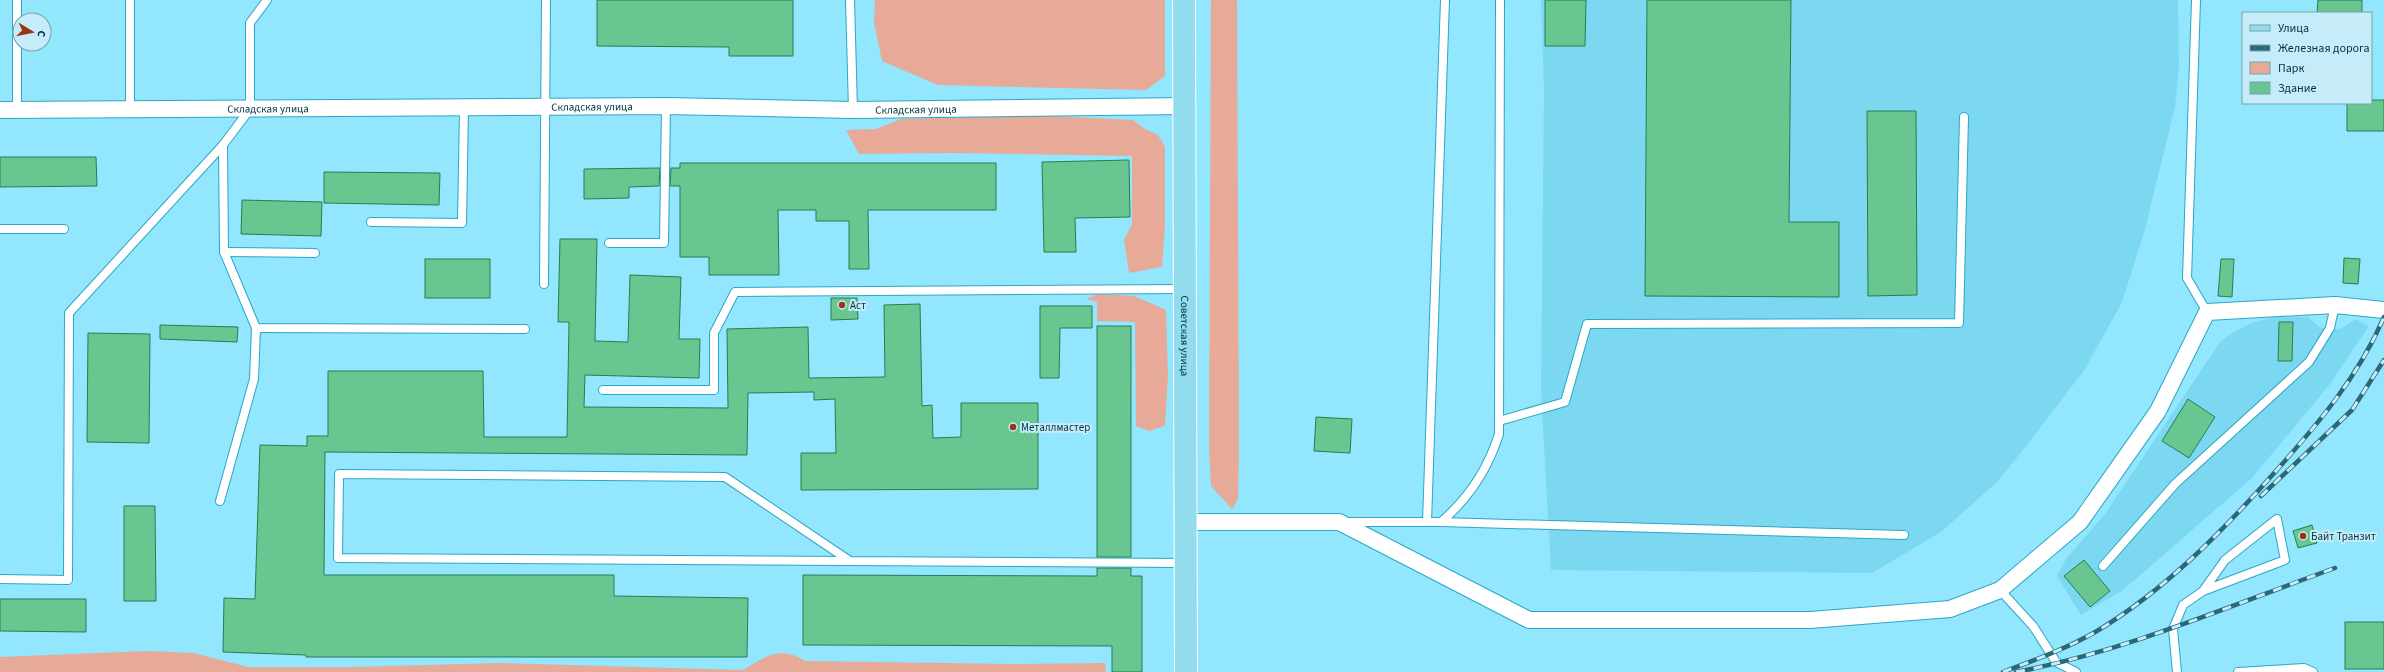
<svg xmlns="http://www.w3.org/2000/svg" width="2384" height="672" viewBox="0 0 2384 672" font-family="'Source Sans 3',sans-serif">
	<style>
		.built { fill: #7cd8f1 }
		.green { fill: #e7aa98 }
		.building { fill: #69c691; stroke: #247e51 }
		.lines { fill: none; stroke-linecap: round; stroke-linejoin: round }
		.lane-casing { stroke: #2ca7c3; stroke-width: 10 }
		.street-casing { stroke: #2ca7c3; stroke-width: 18 }
		.primary-casing { stroke: #fff; stroke-width: 24 }
		.lane { stroke: #fff; stroke-width: 8 }
		.street { stroke: #fff; stroke-width: 16 }
		.primary { stroke: #92dcee; stroke-width: 22 }
		.rail-casing { stroke: #2c6978; stroke-width: 4.5 }
		.rail { stroke: #c5ecf8; stroke-width: 3; stroke-dasharray: 9; stroke-linecap: butt }
		.poi-dot { fill: #9b3412; stroke: #c5ecf8; stroke-width: 1.5 }
		.labels { text-anchor: middle; dominant-baseline: central; stroke-width: 4; stroke-linejoin: round; paint-order: stroke }
		.street-label { font-size: 11px; fill: #003440; stroke: #c5ecf8 }
		.poi-label { font-size: 11px; fill: #003440; stroke: #c5ecf8; text-anchor: start }
	</style>
	<rect width="100%" height="100%" fill="#92e6fd"/>
	<g class="built">
		<polygon points="1541,0 2178,0 2179,66 2175,107 2144,233 2122,302 2085,369 2034,436 1998,481 1941,532 1872,573 1551,570 1541,392 1544,90"/>
		<polygon points="2275,317 2308,317 2321,328 2340,329 2355,319 2369,326 2330,384 2252,478 2123,590 2081,615 2057,576 2066,559 2105,514 2220,342 2233,332 2254,322"/>
	</g>
	<g class="green">
		<polygon points="875,0 1165,0 1165,76 1146,90 938,85 882,61 874,23"/>
		<polygon points="1211,0 1237,0 1239,447 1238,499 1232,509 1211,486 1209,447"/>
		<polygon points="1032,115 1133,120 1145,129 1158,135 1165,147 1165,226 1162,267 1129,273 1124,240 1132,224 1132,156 952,153 859,154 846,130 876,129 901,119"/>
		<polygon points="1098,294 1134,296 1166,310 1168,376 1165,426 1149,431 1136,426 1135,322 1097,321 1097,302 1086,299"/>
		<path d="M147,651l47,2 54,14h104l147,-4 244,7c22,-13 37,-25 62,-9l208,3 92,-1 1,9h-1106v-15z"/>
	</g>
	<g class="building">
		<polygon points="597,0 793,0 793,56 729,56 729,47 597,46"/>
		<polygon points="1545,0 1586,0 1585,46 1545,46"/>
		<polygon points="1647,0 1791,0 1789,222 1839,222 1839,297 1645,296"/>
		<polygon points="2318,0 2362,0 2362,13 2317,13"/>
		<polygon points="2371,100 2384,100 2384,131 2347,131 2347,103 2371,103"/>
		<polygon points="1867,111 1916,111 1917,295 1868,296"/>
		<polygon points="0,157 96,157 97,186 0,187"/>
		<polygon points="1129,160 1130,217 1075,218 1076,252 1044,252 1042,162"/>
		<polygon points="680,163 996,163 996,210 868,210 869,269 849,269 849,221 816,221 816,210 778,210 779,275 709,275 709,257 680,257 680,186 670,186 671,168 680,168"/>
		<polygon points="660,168 659,186 629,187 629,198 584,199 584,169"/>
		<polygon points="324,172 440,173 439,205 324,203"/>
		<polygon points="242,200 322,202 321,236 241,234"/>
		<polygon points="560,239 597,239 595,341 628,342 630,275 681,277 679,339 700,339 699,378 585,375 584,407 728,408 727,329 808,327 809,378 885,377 884,305 920,304 922,406 932,405 933,438 961,437 961,403 1038,403 1038,489 801,490 801,453 836,453 835,399 814,400 814,392 748,393 747,455 325,452 324,575 614,575 614,596 748,598 747,657 306,657 306,655 223,652 224,598 255,599 260,445 307,446 307,436 328,436 328,371 483,371 484,437 567,437 569,322 558,322"/>
		<polygon points="2344,258 2360,259 2358,284 2343,283"/>
		<rect x="425" y="259" width="65" height="39"/>
		<polygon points="2221,259 2234,259 2232,297 2218,296"/>
		<polygon points="831,298 857,298 858,319 831,320"/>
		<polygon points="1040,306 1092,306 1092,328 1060,328 1059,378 1040,378"/>
		<polygon points="2279,322 2293,322 2292,361 2278,361"/>
		<polygon points="160,325 238,327 237,342 160,339"/>
		<rect x="1097" y="326" width="34" height="231"/>
		<polygon points="88,333 150,334 149,443 87,442"/>
		<polygon points="2188,399 2215,417 2189,458 2162,441"/>
		<polygon points="1316,417 1352,419 1350,453 1314,451"/>
		<polygon points="124,506 155,506 156,601 124,601"/>
		<polygon points="2312,525 2317,543 2298,548 2293,531"/>
		<polygon points="2084,560 2110,591 2090,607 2064,576"/>
		<polygon points="1097,568 1131,568 1131,576 1142,576 1142,672 1112,672 1112,646 803,645 803,575 1097,576"/>
		<polygon points="0,599 86,599 86,632 0,631"/>
		<rect x="2345" y="622" width="39" height="47"/>
	</g>
	<g class="lines">
		<defs>
			<g id="lane">
				<polyline points="17,0 17,110"/>
				<polyline points="130,0 130,110"/>
				<polyline points="267,0 250,23 250,109 223,145 224,252 256,328 525,329"/>
				<polyline points="850,0 853,110"/>
				<polyline points="2196,0 2187,278 2207,312"/>
				<polyline points="371,222 462,223 464,107"/>
				<polyline points="0,229 64,229"/>
				<polyline points="609,243 664,243 666,106"/>
				<polyline points="224,252 315,253"/>
				<polyline points="544,284 546,0"/>
				<polyline points="603,390 714,390 714,333 735,292 1184,289"/>
				<polyline points="1499,421 1565,402 1587,324 1959,323 1964,117"/>
				<polyline points="220,501 254,379 256,328"/>
				<polyline points="1346,522 1441,522 1904,535"/>
				<polyline points="1427,522 1445,0"/>
				<path d="M1441,522c28,-24 47,-53 58,-88l1,-434"/>
				<polyline points="850,561 725,477 339,474 338,558 1186,563"/>
				<polyline points="2103,566 2175,484 2309,362 2330,328 2335,305"/>
				<polyline points="0,579 68,580 69,313 223,145"/>
				<polyline points="2000,590 2033,626 2056,662 2076,672"/>
				<polyline points="2177,672 2173,629 2183,605 2203,591 2285,560 2277,519 2225,560 2203,591"/>
				<polyline points="2238,672 2304,668 2313,672"/>
			</g>
			<g id="street">
				<path id="s1" d="M0,110l666,-4 187,4 332,-4"/>
				<polyline points="1187,522 1339,522 1529,620 1810,620 1950,609 2000,590 2080,522 2158,411 2207,312 2335,305 2384,310"/>
			</g>
			<g id="primary">
				<path id="s2" d="M1184,0l2,672"/>
			</g>
		</defs>
		<use href="#lane" class="lane-casing"/>
		<use href="#street" class="street-casing"/>
		<use href="#primary" class="primary-casing"/>
		<use href="#lane" class="lane"/>
		<use href="#street" class="street"/>
		<use href="#primary" class="primary"/>
		<defs>
			<g id="rail">
				<polyline points="2261,496 2352,410 2384,360"/>
				<path d="M2003,672c32,-12 65,-24 94,-41 68,-41 126,-100 178,-159 42,-47 84,-96 109,-155"/>
				<path d="M2016,672c110,-21 213,-66 319,-104"/>
			</g>
		</defs>
		<use href="#rail" class="rail-casing"/>
		<use href="#rail" class="rail"/>
	</g>
	<g class="poi-dot">
		<circle cx="842" cy="305" r="4"/>
		<circle cx="1013" cy="427" r="4"/>
		<circle cx="2303" cy="536" r="4"/>
	</g>
	<g class="labels">
		<g class="street-label">
			<text stroke="none"><textPath href="#s1" startOffset="592">Складская улица</textPath></text>
			<text stroke="none"><textPath href="#s1" startOffset="268">Складская улица</textPath></text>
			<text stroke="none"><textPath href="#s1" startOffset="916">Складская улица</textPath></text>
			<text stroke="none"><textPath href="#s2" startOffset="336">Советская улица</textPath></text>
		</g>
		<g class="poi-label">
			<text x="850" y="305">Аст</text>
			<text x="1021" y="427">Металлмастер</text>
			<text x="2311" y="536">Байт Транзит</text>
		</g>
	</g>
	<rect x="2242" y="12" width="130" height="92" fill="#c5ecf8" stroke="#76a2ae"/>
	<rect x="2250" y="25" width="20" height="6" fill="#92dcee" stroke="#76a2ae"/>
	<text x="2278" y="32" font-size="12" fill="#003440">Улица</text>
	<rect x="2250" y="45" width="20" height="6" fill="#2c6978" stroke="#76a2ae"/>
	<text x="2278" y="52" font-size="12" fill="#003440">Железная дорога</text>
	<rect x="2250" y="62" width="20" height="12" fill="#e7aa98" stroke="#76a2ae"/>
	<text x="2278" y="72" font-size="12" fill="#003440">Парк</text>
	<rect x="2250" y="82" width="20" height="12" fill="#69c691" stroke="#76a2ae"/>
	<text x="2278" y="92" font-size="12" fill="#003440">Здание</text>
	<g transform="translate(32 32) rotate(100)"><circle r="19" fill="#c5ecf8" stroke="#76a2ae"/>
	<path d="M0-3L7 15L0 10L-7 15Z" fill="#9b3412"/>
	<text y="-6" font-size="11" font-weight="bold" text-anchor="middle" fill="#003440">С</text>
	</g>
</svg>
